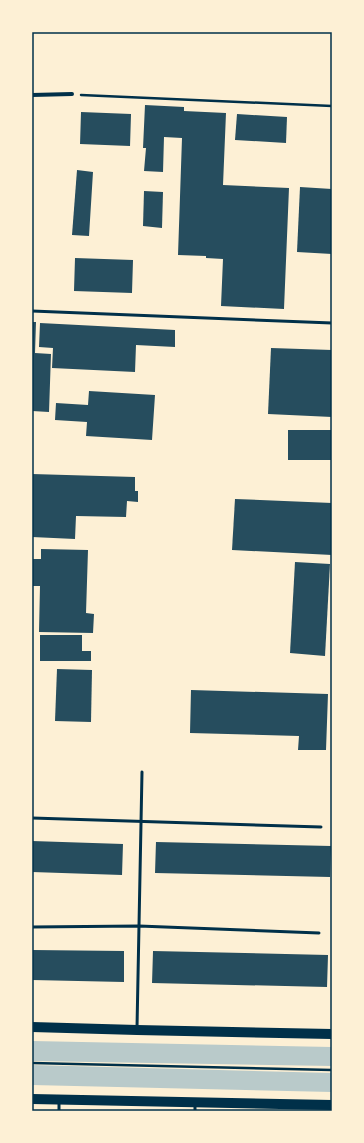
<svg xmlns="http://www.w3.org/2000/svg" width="364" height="1143" viewBox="0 0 364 1143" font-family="Commissioner,sans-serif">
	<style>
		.green { fill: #b9caca }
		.building { fill: #264d5e }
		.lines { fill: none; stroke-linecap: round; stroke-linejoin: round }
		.path { stroke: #003049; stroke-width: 2.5 }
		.service { stroke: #003049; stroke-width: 3 }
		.minor { stroke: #003049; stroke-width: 4 }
		.primary { stroke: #003049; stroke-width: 10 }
		.neatline { fill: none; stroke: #003049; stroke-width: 1.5 }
	</style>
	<rect width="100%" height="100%" fill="#fdf0d5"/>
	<g class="green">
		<polygon points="32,1041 332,1047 332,1066 32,1061"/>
		<polygon points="32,1065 332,1073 332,1092 32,1085"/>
	</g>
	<g class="building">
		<polygon points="145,105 184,107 184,111 226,113 223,185 289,188 284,309 221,306 223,259 206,258 206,256 178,255 182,138 164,137 163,172 144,171 146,148 143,148"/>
		<polygon points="81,112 131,114 130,146 80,144"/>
		<polygon points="237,114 287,117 286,143 235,140"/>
		<polygon points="77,170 93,172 89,236 72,235"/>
		<polygon points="300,187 332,189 332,254 297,252"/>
		<polygon points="144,191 163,192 162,228 143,226"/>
		<polygon points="75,258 133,260 132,293 74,291"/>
		<polygon points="32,322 36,322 35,353 51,354 49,412 32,411"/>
		<polygon points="40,323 175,330 175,347 136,345 135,372 52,368 53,348 39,347"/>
		<polygon points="271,348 332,350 332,417 268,414"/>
		<polygon points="89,391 155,395 152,440 86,436 87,422 55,420 56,403 88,405"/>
		<rect x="288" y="430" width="44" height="30"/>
		<polygon points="32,474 135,477 135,491 138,491 138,502 127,501 126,517 76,516 75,539 32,537"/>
		<polygon points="235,499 332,503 332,555 232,550"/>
		<polygon points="41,549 88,550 86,613 94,614 93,633 39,632 40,586 32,586 32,559 41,559"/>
		<polygon points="295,562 330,564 325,656 290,653"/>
		<polygon points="40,635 82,635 82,651 91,651 91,661 40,661"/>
		<polygon points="57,669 92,670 91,722 55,721"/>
		<polygon points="191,690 328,694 326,750 298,750 299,736 190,733"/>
		<polygon points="32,841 123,844 122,875 32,872"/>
		<polygon points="156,842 331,846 330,877 155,873"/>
		<polygon points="32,950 124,951 124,982 32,980"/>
		<polygon points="153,951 328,955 327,987 152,983"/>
	</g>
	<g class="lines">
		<g class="path">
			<polyline points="81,95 332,106"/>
			<polyline points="32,1063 332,1070"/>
		</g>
		<g class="service">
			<polyline points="32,311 332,323"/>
			<polyline points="32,818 321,827"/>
			<polyline points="32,927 139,926 319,933"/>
			<polyline points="137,1028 142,772"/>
			<polyline points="195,1104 195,1111"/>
			<polyline points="59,1111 59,1101"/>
		</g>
		<polyline class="minor" points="32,95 72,94"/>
		<g class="primary">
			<polyline points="32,1027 137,1030 332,1034"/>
			<polyline points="32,1099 332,1105"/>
		</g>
	</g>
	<rect width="364" height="1143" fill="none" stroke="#fdf0d5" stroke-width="66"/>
	<rect x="33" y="33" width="298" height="1077" class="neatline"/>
</svg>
